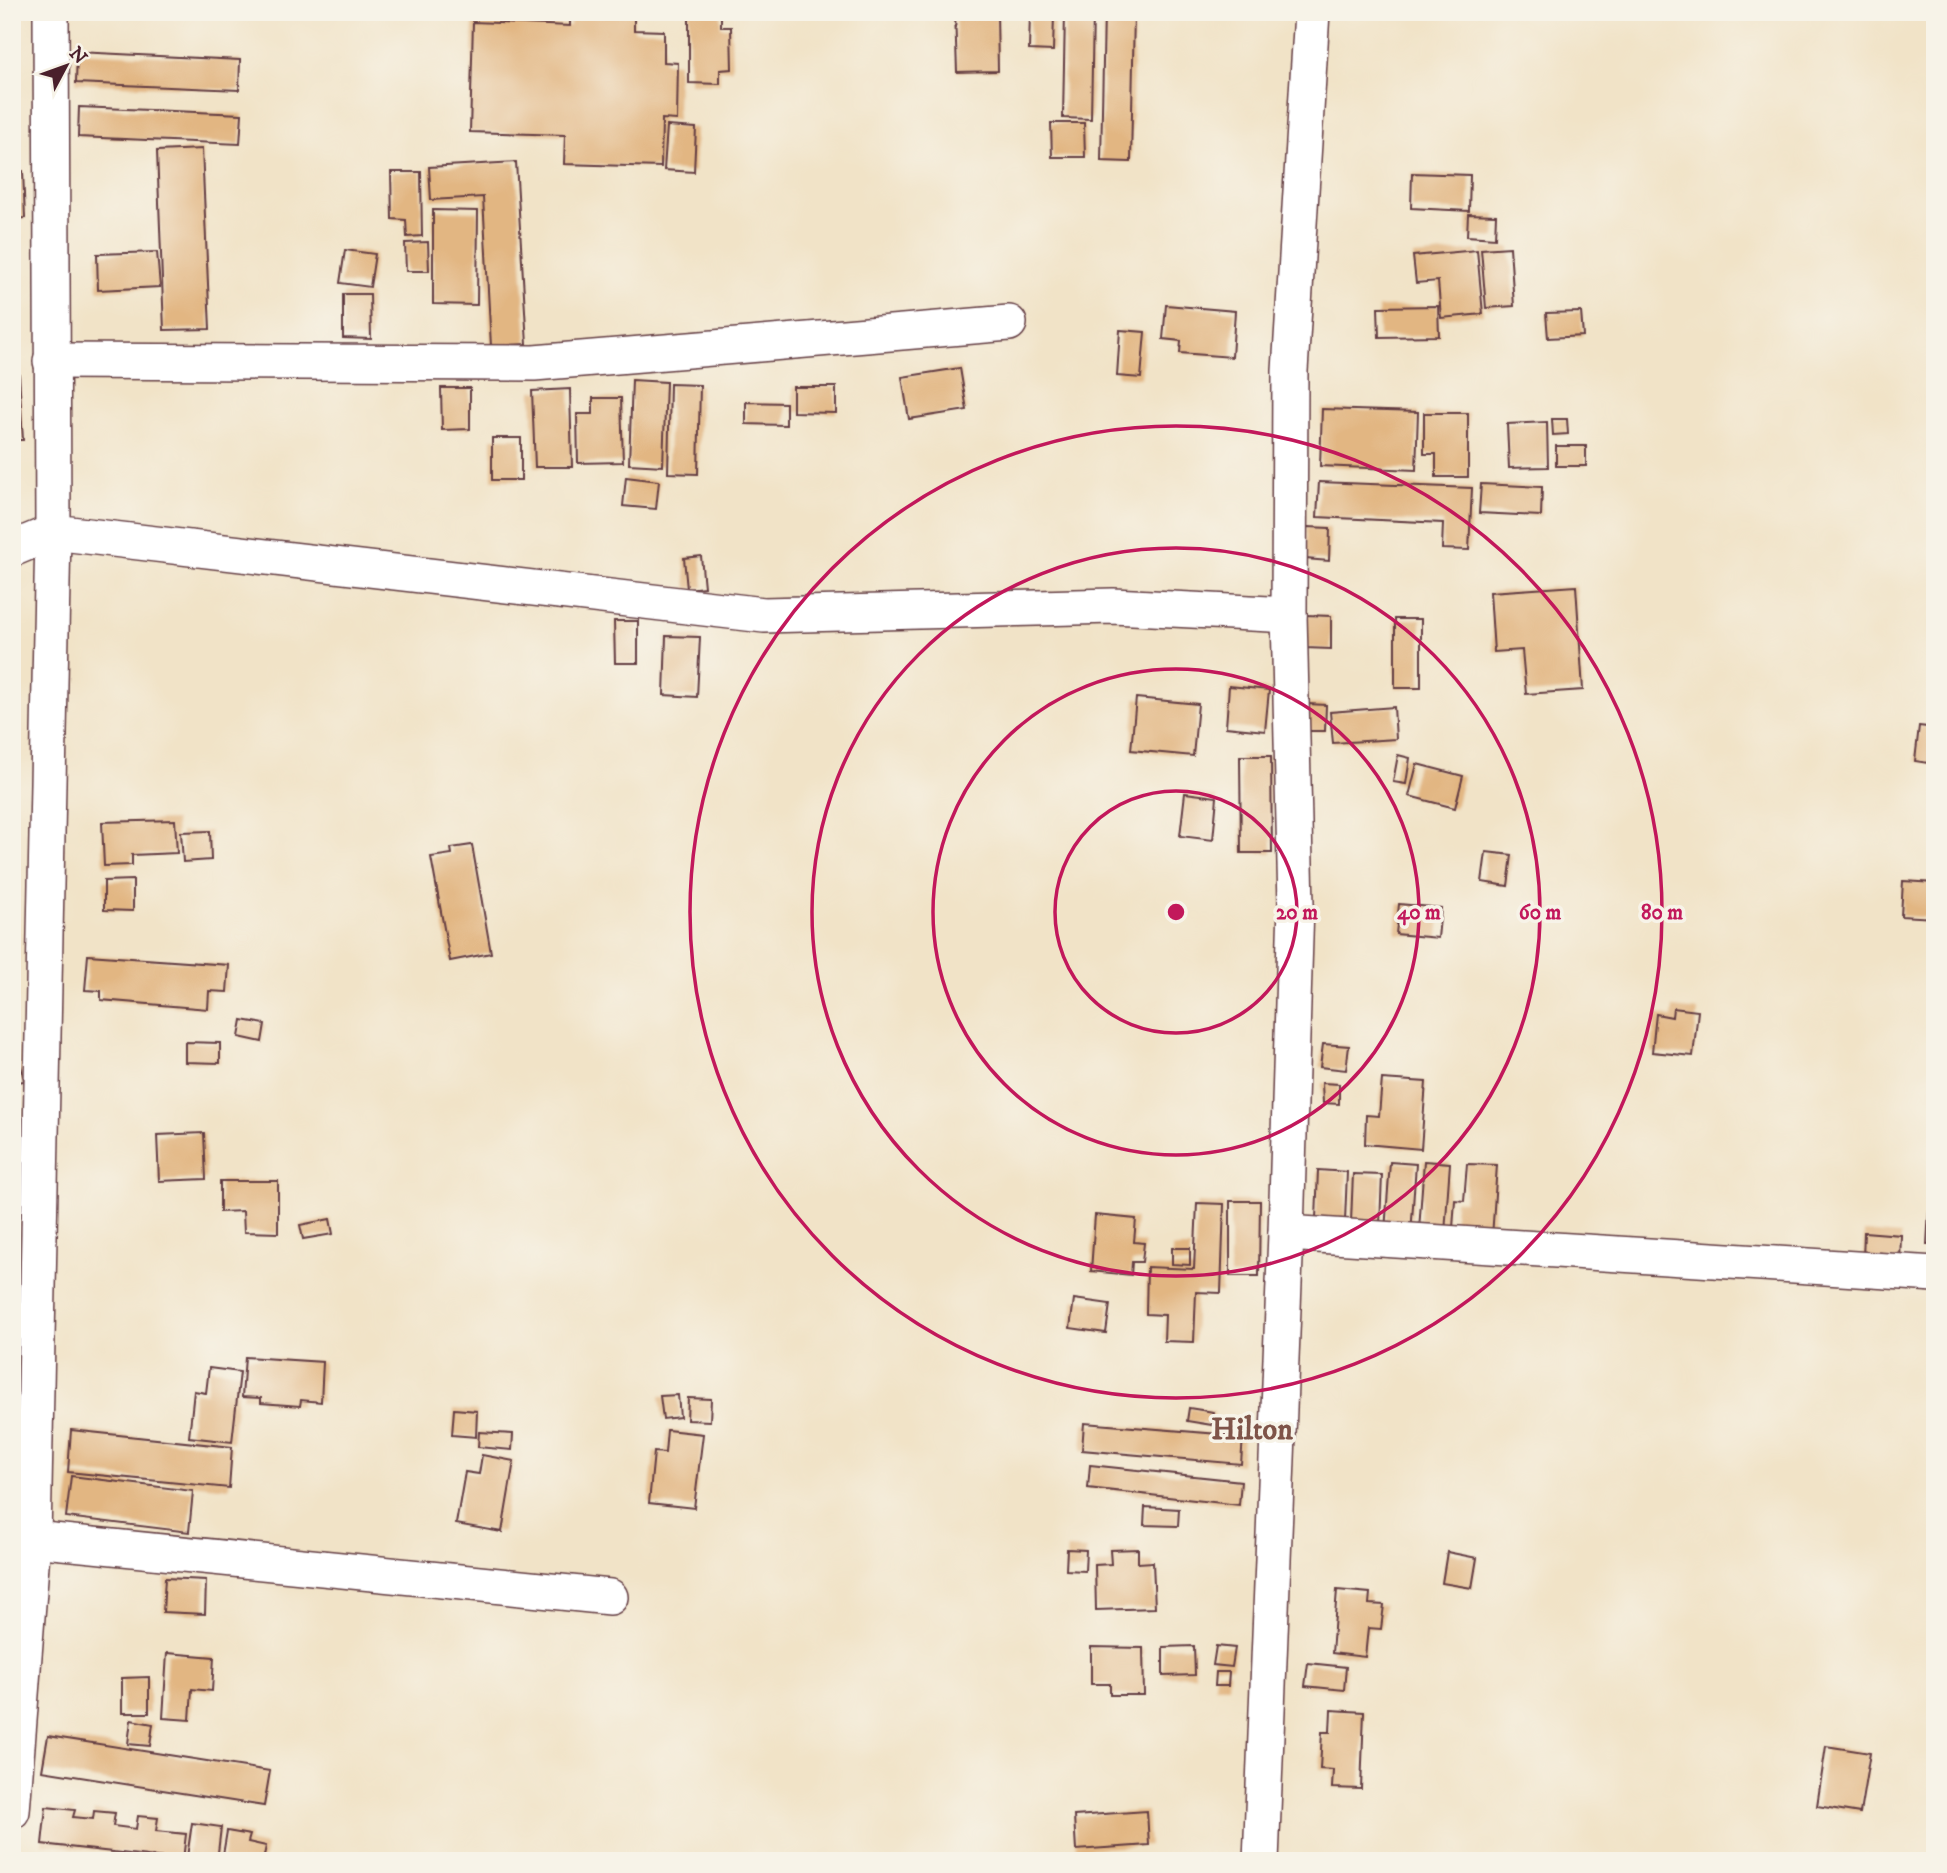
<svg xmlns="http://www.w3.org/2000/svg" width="1947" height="1873" viewBox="0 0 1947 1873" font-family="'IM FELL DW Pica',serif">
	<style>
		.building { fill: #e2b682 }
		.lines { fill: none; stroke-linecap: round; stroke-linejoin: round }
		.street-casing { stroke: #633c42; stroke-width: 38 }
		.street { stroke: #fff; stroke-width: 35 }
		.ring { fill: none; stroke: #c2185b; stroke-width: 3.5 }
		.labels { text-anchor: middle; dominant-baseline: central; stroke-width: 7; stroke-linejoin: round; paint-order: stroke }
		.quarter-label { font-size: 30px; font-weight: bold; fill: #7f5449; stroke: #f7f3e8 }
		.centre { fill: #c2185b; stroke: #f7f3e8; stroke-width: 3.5 }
		.ring-label { font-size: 21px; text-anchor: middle; font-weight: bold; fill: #c2185b; stroke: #f7f3e8; stroke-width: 7; stroke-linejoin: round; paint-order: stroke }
	</style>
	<rect width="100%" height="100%" fill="#f7f3e8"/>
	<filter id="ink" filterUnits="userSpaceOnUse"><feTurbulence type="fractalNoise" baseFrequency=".0143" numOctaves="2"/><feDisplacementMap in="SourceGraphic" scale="14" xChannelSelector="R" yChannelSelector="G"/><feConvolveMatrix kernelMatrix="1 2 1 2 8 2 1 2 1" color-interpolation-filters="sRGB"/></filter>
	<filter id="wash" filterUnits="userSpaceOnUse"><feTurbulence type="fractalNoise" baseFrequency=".00686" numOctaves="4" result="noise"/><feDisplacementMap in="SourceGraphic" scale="28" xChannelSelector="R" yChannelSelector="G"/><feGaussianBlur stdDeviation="1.57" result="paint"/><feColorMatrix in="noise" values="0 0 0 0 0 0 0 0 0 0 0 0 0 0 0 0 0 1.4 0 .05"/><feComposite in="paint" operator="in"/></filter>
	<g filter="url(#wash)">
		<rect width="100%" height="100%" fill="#f1e3c7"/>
		<g id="blocks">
			<g class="building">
				<polygon points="570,12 634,12 634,30 664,31 664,62 678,63 677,120 662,119 661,167 564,164 565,135 470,132 473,22 570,26"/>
				<polygon points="689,12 721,12 721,27 731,27 732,69 720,70 720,84 689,83"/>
				<polygon points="955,12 997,12 998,71 957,72"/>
				<polygon points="1030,12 1054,14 1053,51 1029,50"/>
				<polygon points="1065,12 1093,12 1091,119 1063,118"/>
				<polygon points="1104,12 1134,12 1131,162 1101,161"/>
				<polygon points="77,52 240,60 239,90 76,83"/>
				<polygon points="79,107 242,114 240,144 78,137"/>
				<polygon points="1051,123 1084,123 1085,157 1052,157"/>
				<polygon points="667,126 696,128 694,172 664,170"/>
				<polygon points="202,149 210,329 164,330 157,151"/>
				<polygon points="516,162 527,344 491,346 483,197 431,200 429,167"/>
				<polygon points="23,171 25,218 12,219 12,172"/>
				<polygon points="391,172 421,172 422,236 407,237 406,220 392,219"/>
				<polygon points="1412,173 1470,175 1469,211 1411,208"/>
				<polygon points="433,210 478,211 477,305 433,304"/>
				<polygon points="1468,214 1496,215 1495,238 1467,236"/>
				<polygon points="428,242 429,271 406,271 405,243"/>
				<polygon points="1510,247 1514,306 1486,308 1481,249"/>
				<polygon points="345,250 375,254 370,287 340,283"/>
				<polygon points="1477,250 1483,314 1441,318 1438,281 1416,283 1413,256"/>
				<polygon points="157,252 160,287 98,290 97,254"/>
				<polygon points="343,294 370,294 371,339 343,338"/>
				<polygon points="1166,305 1235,311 1232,357 1180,353 1181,341 1163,339"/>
				<polygon points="1438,306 1439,336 1379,337 1378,307"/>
				<polygon points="1581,312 1583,336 1548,338 1546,313"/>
				<polygon points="1120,330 1145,332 1141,378 1117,376"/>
				<polygon points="960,368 967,410 909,419 902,377"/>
				<polygon points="12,374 19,374 23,440 12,440"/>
				<polygon points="632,380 666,382 663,466 629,464"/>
				<polygon points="670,384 700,385 698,474 668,473"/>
				<polygon points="793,387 836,387 836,413 793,412"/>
				<polygon points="441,388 470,388 470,429 442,430"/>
				<polygon points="570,389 572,467 535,467 532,391"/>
				<polygon points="593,398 621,398 623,462 578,463 577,414 593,414"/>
				<polygon points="746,402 786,403 786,425 746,424"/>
				<polygon points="1322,409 1418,412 1416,470 1320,466"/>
				<polygon points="1424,413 1468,413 1468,477 1436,477 1436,454 1424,454"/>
				<polygon points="1552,419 1567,419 1568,434 1553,435"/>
				<polygon points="1547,422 1548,467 1509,468 1507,424"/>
				<rect x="492" y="438" width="29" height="42"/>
				<rect x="1556" y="446" width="30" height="20"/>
				<polygon points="626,477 659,481 656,509 623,506"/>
				<polygon points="1319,482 1472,488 1469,550 1442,549 1443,523 1317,517"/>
				<polygon points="1481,484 1542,487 1541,516 1479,513"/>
				<polygon points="1307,527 1330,528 1329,561 1306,559"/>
				<polygon points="701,556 704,587 687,589 684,558"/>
				<polygon points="1576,586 1583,690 1526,694 1522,650 1494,652 1490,592"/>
				<polygon points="1306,615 1331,616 1331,649 1305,648"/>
				<rect x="1395" y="619" width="26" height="69"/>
				<polygon points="614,621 638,621 638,663 615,663"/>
				<polygon points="666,636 700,637 697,697 664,695"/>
				<polygon points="1229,686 1269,690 1265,731 1226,727"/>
				<polygon points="1136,698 1198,704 1193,756 1131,750"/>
				<polygon points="1308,704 1326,705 1325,731 1308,731"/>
				<polygon points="1394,707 1396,739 1333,743 1330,712"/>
				<polygon points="1919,726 1935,728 1935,764 1915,761"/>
				<polygon points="1398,755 1410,758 1406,784 1393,782"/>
				<polygon points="1240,756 1271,756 1272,853 1241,853"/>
				<polygon points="1417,764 1463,776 1455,808 1409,796"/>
				<polygon points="1185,793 1217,797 1213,840 1180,836"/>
				<polygon points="175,820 177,853 132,855 132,865 104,866 102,822"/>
				<polygon points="210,831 211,860 183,862 181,832"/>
				<polygon points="472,845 491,953 450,961 431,857 452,854 451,848"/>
				<polygon points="1486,852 1512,855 1508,886 1482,882"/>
				<polygon points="133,880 133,911 104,910 104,881"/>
				<polygon points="1903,881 1935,883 1935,918 1901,916"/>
				<polygon points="1399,904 1441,908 1438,938 1396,934"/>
				<polygon points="88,955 229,965 227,992 209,991 208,1009 101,1000 101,991 85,990"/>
				<polygon points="1673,1008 1698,1011 1693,1056 1652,1052 1656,1014 1672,1017"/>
				<polygon points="12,1020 24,1081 12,1083"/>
				<polygon points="242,1020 265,1024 262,1042 239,1037"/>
				<polygon points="185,1042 220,1043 220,1063 185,1062"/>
				<polygon points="1323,1044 1349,1046 1346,1070 1320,1067"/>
				<polygon points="1382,1079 1426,1082 1421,1149 1365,1144 1366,1115 1379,1116"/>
				<polygon points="1322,1083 1339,1084 1339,1104 1323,1103"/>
				<polygon points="204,1133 206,1179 159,1181 157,1135"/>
				<polygon points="1424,1161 1450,1163 1445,1233 1419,1230"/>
				<polygon points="1390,1162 1416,1164 1411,1234 1385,1231"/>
				<polygon points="1467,1164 1497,1165 1492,1237 1453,1228 1455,1200 1464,1201"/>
				<polygon points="1318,1170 1347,1172 1345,1221 1316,1219"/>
				<polygon points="1353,1174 1382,1175 1380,1224 1351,1222"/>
				<polygon points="220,1181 278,1181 278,1233 244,1232 243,1211 220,1212"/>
				<polygon points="1230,1201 1260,1201 1259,1276 1230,1276"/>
				<polygon points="1197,1203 1224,1204 1221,1293 1196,1292 1194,1342 1164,1341 1165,1315 1146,1314 1147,1267 1194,1269"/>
				<polygon points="1929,1210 1935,1210 1935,1245 1927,1245"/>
				<polygon points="1095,1215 1136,1219 1134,1242 1144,1243 1142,1262 1132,1262 1131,1275 1091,1271"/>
				<polygon points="330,1219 333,1234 303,1239 300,1225"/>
				<polygon points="1864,1232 1901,1235 1900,1261 1863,1259"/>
				<polygon points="1172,1248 1190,1248 1190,1265 1172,1264"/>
				<polygon points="1074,1299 1110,1304 1106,1333 1070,1328"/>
				<polygon points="245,1357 323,1362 321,1402 301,1400 300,1406 261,1403 261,1398 242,1397"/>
				<polygon points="209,1368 240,1372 232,1442 189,1437 194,1391 206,1393"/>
				<polygon points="678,1395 680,1417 663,1419 660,1396"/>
				<polygon points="688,1398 711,1399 710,1421 687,1420"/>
				<polygon points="1189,1408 1214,1412 1212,1425 1187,1421"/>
				<polygon points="454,1409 477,1411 476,1437 452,1435"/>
				<polygon points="1084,1423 1243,1436 1241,1464 1082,1450"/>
				<polygon points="71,1430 232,1447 229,1488 68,1472"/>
				<polygon points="667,1430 703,1434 694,1508 649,1503 654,1452 665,1453"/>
				<polygon points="479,1432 513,1434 512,1450 478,1447"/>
				<polygon points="482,1455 514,1461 502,1532 456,1524 465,1472 479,1474"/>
				<polygon points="1090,1465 1241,1481 1239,1505 1088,1488"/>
				<polygon points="71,1476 193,1491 189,1532 66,1517"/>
				<polygon points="1145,1507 1179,1509 1178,1526 1144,1525"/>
				<polygon points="1067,1549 1086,1550 1085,1571 1066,1570"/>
				<polygon points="1138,1549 1138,1563 1153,1562 1155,1608 1096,1610 1095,1565 1111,1564 1110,1550"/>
				<polygon points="1447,1552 1477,1558 1472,1588 1442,1583"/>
				<polygon points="165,1578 206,1580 205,1614 163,1612"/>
				<polygon points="1337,1590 1370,1593 1369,1604 1384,1605 1381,1629 1368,1628 1365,1657 1332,1653"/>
				<polygon points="1194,1646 1195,1675 1163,1676 1163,1647"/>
				<polygon points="1216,1646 1235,1648 1232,1667 1213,1665"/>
				<polygon points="1091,1647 1143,1648 1144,1695 1110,1695 1110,1684 1091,1684"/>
				<polygon points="167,1653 214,1657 212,1691 192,1689 190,1720 163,1718"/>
				<polygon points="1308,1663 1346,1667 1344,1690 1305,1686"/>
				<polygon points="1216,1672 1229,1672 1228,1686 1215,1686"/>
				<polygon points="149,1677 149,1713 122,1713 122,1678"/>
				<polygon points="1331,1710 1364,1712 1361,1789 1332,1788 1333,1770 1320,1769 1322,1732 1330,1732"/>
				<polygon points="131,1720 153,1724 150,1746 128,1744"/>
				<polygon points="48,1736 270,1771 264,1806 42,1771"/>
				<polygon points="1826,1746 1870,1753 1860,1813 1817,1806"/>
				<polygon points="46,1807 75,1810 73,1817 93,1819 94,1811 115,1813 113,1826 136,1829 138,1816 158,1818 156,1831 186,1834 183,1860 42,1844"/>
				<polygon points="1147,1811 1149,1845 1076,1850 1074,1816"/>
				<polygon points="192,1823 221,1827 217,1861 187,1857"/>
				<polygon points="227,1831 250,1835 248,1842 266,1846 263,1861 222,1861"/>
			</g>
		</g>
	</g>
	<g filter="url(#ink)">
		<use href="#blocks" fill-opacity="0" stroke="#633c42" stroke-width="2"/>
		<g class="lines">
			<defs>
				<g id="street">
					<polyline points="51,361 534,363 1009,323"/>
					<polyline points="12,549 53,532 764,615 1113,606 1289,615"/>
					<polyline points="1286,1233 1935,1274"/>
					<polyline points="33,1539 610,1597"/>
					<polyline points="12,1811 33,1539 53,532 51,12"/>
					<polyline points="1261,1861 1286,1233 1296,905 1289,615 1290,371 1312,12"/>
				</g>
			</defs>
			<use href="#street" class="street-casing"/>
			<use href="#street" class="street"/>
		</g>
	</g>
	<g class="ring">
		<circle cx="1176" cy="912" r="121"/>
		<circle cx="1176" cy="912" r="243"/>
		<circle cx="1176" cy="912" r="364"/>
		<circle cx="1176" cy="912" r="486"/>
	</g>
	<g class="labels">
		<g class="quarter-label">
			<text x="1252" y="1430">Hilton</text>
		</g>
	</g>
	<circle cx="1176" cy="912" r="10" class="centre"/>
	<g class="ring-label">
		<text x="1297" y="919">20 m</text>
		<text x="1419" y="919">40 m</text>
		<text x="1540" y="919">60 m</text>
		<text x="1662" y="919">80 m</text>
	</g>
	<rect width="1947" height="1873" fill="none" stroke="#f7f3e8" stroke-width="42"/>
	<g transform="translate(66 66) rotate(49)" stroke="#f7f3e8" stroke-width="5" paint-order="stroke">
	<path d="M0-5L12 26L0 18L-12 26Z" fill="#4a1f2b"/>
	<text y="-10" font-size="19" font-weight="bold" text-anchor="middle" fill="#4a1f2b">N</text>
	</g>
</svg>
